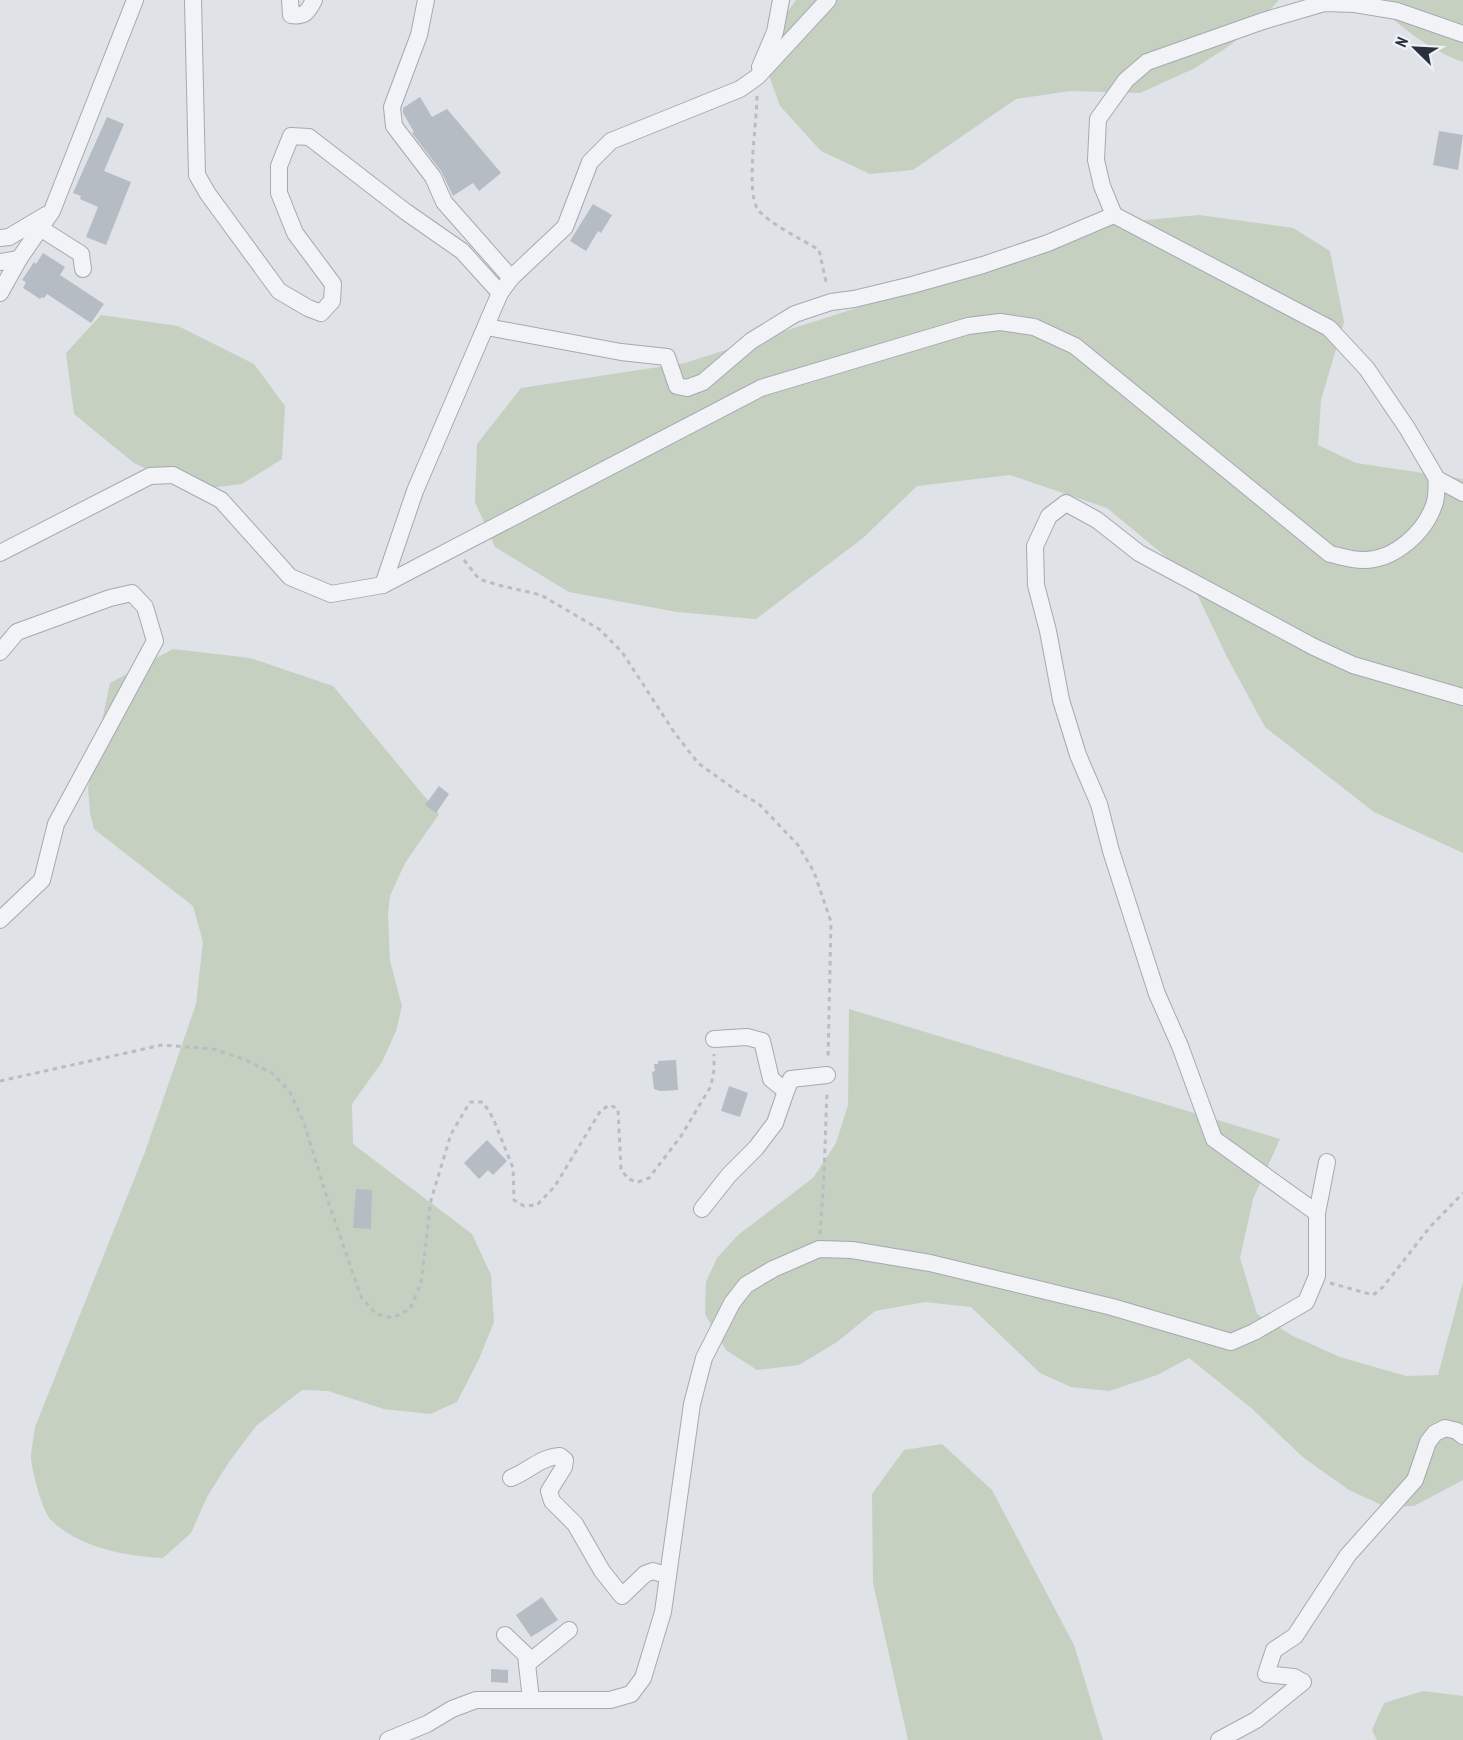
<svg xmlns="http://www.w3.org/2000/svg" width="1463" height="1740" viewBox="0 0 1463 1740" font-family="'PT Sans Narrow',sans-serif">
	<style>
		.green { fill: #c5d0c0 }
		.building { fill: #b6bcc3 }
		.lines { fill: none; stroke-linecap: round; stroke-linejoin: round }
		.minor-casing { stroke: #a5a9b1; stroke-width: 18 }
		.path { stroke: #b9bdc2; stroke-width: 3; stroke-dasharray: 4.5 4.5; stroke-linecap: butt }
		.minor { stroke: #f1f3f6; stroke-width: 16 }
	</style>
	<rect width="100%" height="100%" fill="#dfe2e7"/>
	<g class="green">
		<polygon points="796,0 1279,0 1257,23 1229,46 1195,68 1140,93 1070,91 1016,99 913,170 870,174 821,151 780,106 765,64 781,21"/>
		<path d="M1372,0h91v62c-36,-13 -64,-36 -91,-62z"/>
		<polygon points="1199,215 1293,228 1330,251 1344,322 1321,400 1318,445 1356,463 1463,479 1463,853 1374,812 1265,727 1227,657 1188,575 1107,508 1010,475 917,486 863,538 756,619 677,612 569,592 495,547 475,502 477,444 521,388 685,363 988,266 1082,226"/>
		<polygon points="101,315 178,326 254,364 285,406 282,459 242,484 193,490 134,463 74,414 66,353"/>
		<path d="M173,649l77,9 83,28 106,128 -34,49 -15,33 -2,18 2,47 12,45 -6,25 -14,31 -30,42 1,40 119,90 19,41 3,47 -15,37 -22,43 -27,12 -46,-5 -56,-18 -26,-1 -46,36 -27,36 -22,35 -16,36 -28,25c-38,-2 -83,-10 -112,-38 -8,-7 -19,-49 -20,-61 0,-10 3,-22 4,-32l110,-275 51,-148 7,-62 -10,-36 -99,-77 -4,-16 -2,-25 22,-105z"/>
		<polygon points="849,1009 1280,1139 1253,1199 1240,1258 1257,1314 1293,1336 1340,1357 1406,1376 1438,1375 1463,1282 1463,1480 1414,1506 1386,1507 1349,1490 1304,1458 1250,1407 1189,1358 1157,1375 1109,1391 1071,1387 1040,1373 971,1307 925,1302 875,1311 837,1342 799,1365 757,1370 726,1350 705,1314 706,1282 717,1258 738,1235 813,1178 836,1143 848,1105"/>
		<polygon points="942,1444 992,1490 1074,1645 1103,1740 908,1740 873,1583 872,1494 904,1450"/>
		<polygon points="1423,1691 1463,1696 1463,1740 1377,1740 1372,1730 1384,1703"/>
	</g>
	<g class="building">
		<polygon points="420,97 432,117 447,109 501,173 479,191 473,183 453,196 441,171 412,133 414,132 403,113 403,108"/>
		<polygon points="107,117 124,124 104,171 131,182 106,245 86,237 98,207 80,199 81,196 73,193"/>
		<polygon points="1439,131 1463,135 1458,170 1433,165"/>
		<polygon points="593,204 612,215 601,233 598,231 586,251 570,241"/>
		<polygon points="43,253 65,267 60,275 104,304 91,323 47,294 44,298 42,297 40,299 23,288 26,282 22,280 34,262 36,264"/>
		<polygon points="439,786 449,794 436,813 425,805"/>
		<polygon points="676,1060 678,1090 660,1091 654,1089 652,1072 655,1071 654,1064 658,1064 658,1061"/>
		<polygon points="729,1086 748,1093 740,1117 721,1111"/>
		<polygon points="487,1140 507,1161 493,1175 488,1170 479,1179 464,1163"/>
		<polygon points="356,1189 372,1190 371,1229 353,1228"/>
		<polygon points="542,1597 558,1620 531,1637 516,1615"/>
		<polygon points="491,1669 508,1670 508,1683 491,1682"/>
	</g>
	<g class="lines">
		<defs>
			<g id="minor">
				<polyline points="193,0 197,175 208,194 279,291 308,308 321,313 332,301 333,284 295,233 279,193 279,166 291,136 309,137 406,212 462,251 500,293"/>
				<path d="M290,0l1,15c14,2 17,-3 23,-15"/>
				<polyline points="426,0 419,35 392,107 394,126 433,177 444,202 511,278"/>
				<polyline points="1463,34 1397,11 1355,4 1324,3 1263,21 1147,62 1126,80 1098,119 1096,160 1102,186 1114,215 1329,328 1367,369 1407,428 1437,479 1463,493"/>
				<polyline points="760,67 775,32 781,0"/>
				<polyline points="40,228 81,254 83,269"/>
				<polyline points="0,238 9,237 46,215"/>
				<polyline points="0,262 19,259"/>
				<polyline points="0,293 19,259 52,211 135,0"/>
				<polyline points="487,327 621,352 667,357 677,386 687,388 703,382 751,341 795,314 831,302 854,299 912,285 983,265 1048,243 1114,215"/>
				<path d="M0,553l150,-77 23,-1 48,25 69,77 41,17 52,-9 378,-197 207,-62 32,-4 34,5 41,19 255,208c10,2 22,6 32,6 32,1 64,-28 73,-58 2,-7 1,-15 2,-23"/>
				<polyline points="383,585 415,491 500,293 511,278 565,227 590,162 611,141 740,89 757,77 828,0"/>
				<polyline points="0,652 17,632 110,598 132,593 145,607 155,641 56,824 42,880 0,920"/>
				<polyline points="714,1039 747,1037 762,1041 771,1079 786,1091 791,1079 827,1075"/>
				<polyline points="702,1209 729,1175 756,1148 775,1123 786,1091"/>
				<polyline points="1317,1213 1327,1162"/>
				<path d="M511,1478c18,-7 29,-21 49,-22l5,4 -1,7 -15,24 3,10 23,23 27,47 20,25 23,-22 8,-3 15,5"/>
				<polyline points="505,1635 526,1655 531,1700"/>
				<polyline points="527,1664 569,1630"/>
				<polyline points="388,1740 427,1724 452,1709 476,1700 610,1700 631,1694 643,1678 663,1612 692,1404 704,1358 732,1303 746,1285 773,1269 819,1249 852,1250 930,1263 1112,1307 1231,1342 1254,1332 1306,1302 1317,1276 1317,1213 1214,1139 1180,1046 1157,994 1111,851 1099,804 1078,755 1061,700 1048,631 1036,585 1035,546 1049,516 1066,503 1097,520 1139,553 1314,647 1353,665 1463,697"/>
				<polyline points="1219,1740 1256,1720 1303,1682 1294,1677 1266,1674 1274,1650 1295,1636 1348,1555 1415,1480 1428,1442 1435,1433 1445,1428 1457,1431 1463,1436"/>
			</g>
		</defs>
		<use href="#minor" class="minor-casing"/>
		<g class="path">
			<path d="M757,96c0,25 -11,93 0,112 7,13 48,33 62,42l8,36"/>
			<polyline points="464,560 479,579 498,585 541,595 599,629 622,652 674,732 698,763 737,791 759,804 798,845 814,872 831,922 828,1060"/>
			<polyline points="0,1081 162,1045 213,1049 246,1060 272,1073 290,1092 304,1123 329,1204 361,1297 376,1314 393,1318 410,1309 421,1283 431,1200 451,1134 470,1102 483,1102 493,1118 513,1168 514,1200 524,1206 537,1205 555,1186 601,1110 610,1105 618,1109 621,1169 628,1179 638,1182 649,1178 681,1136 711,1086 714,1070 714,1054"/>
			<polyline points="820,1234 824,1175 827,1091"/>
			<polyline points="1330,1283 1373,1295 1383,1287 1430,1227 1463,1193"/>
		</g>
		<use href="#minor" class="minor"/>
	</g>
	<g transform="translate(1415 48) rotate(294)" stroke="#eef1f5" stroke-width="4.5" paint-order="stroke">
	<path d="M0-4.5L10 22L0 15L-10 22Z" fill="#29313d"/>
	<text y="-9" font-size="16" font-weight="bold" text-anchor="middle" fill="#29313d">N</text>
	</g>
</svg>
